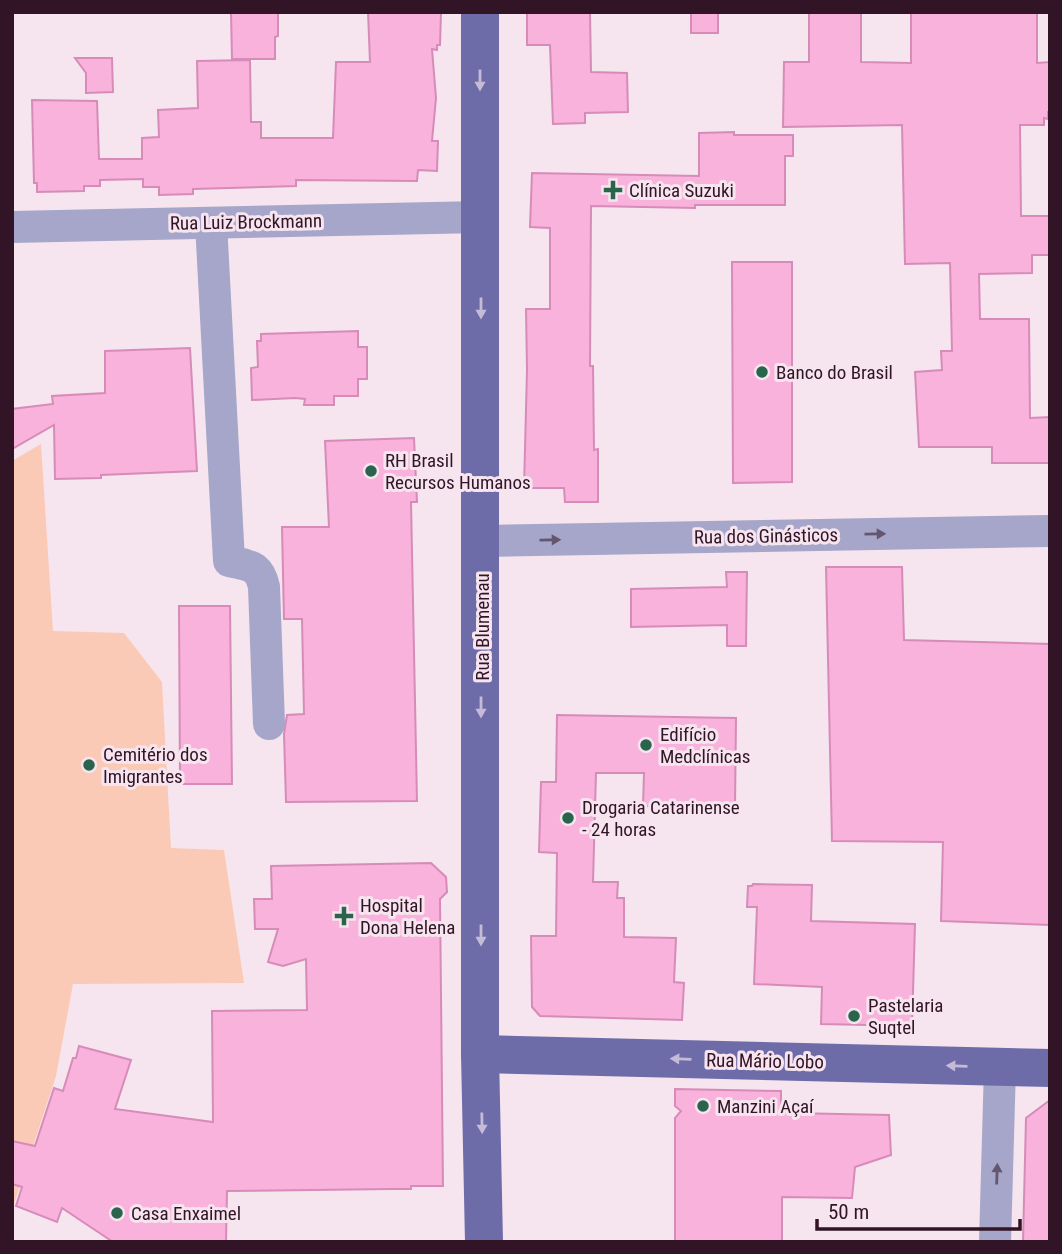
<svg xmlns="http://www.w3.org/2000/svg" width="1062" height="1254" viewBox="0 0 1062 1254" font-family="'Roboto Condensed',sans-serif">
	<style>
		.green { fill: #fbcab6 }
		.building { fill: #f8b2db; stroke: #d78bb9; stroke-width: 2 }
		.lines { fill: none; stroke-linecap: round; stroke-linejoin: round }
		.minor { stroke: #a5a6c9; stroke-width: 32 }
		.major { stroke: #6d6ca9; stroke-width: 38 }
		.oneway { fill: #c6bbd6 }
		.oneway2 { fill: #65566f }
		.poi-dot { fill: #2b644c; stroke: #f6e5ee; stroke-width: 2.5 }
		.labels { text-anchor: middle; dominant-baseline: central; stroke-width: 6; stroke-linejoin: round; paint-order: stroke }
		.poi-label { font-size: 19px; fill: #311426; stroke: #f6e5ee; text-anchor: start }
		.street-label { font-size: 19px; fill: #311426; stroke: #f6e5ee }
	</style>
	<rect width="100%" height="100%" fill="#f6e5ee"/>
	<polygon class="green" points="41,444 53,631 124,633 162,682 171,848 224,850 244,983 73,984 56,1076 14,1204 12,1203 12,461"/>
	<g class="building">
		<polygon points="231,12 278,12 278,36 275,37 275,59 232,59"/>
		<polygon points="368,12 441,12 440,45 437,45 437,50 432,49 436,98 432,141 438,141 437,171 418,170 417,181 296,180 296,186 193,189 193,194 159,195 159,187 143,187 143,179 100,180 100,186 84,186 84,191 37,192 37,183 34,183 32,100 97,101 99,159 142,159 142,138 159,137 158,110 198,108 197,61 250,60 251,122 261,122 261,138 333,138 336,62 370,62"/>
		<polygon points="527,12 590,12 591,72 627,73 628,112 585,113 585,123 553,124 550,45 527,45"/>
		<rect x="691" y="12" width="27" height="21"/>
		<polygon points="809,12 861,12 861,62 911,63 911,12 1037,12 1037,63 1050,62 1050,112 1048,112 1048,119 1044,118 1044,125 1020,125 1021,216 1050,216 1050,255 1032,255 1032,273 979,274 980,319 1029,319 1030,418 1050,417 1050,463 992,463 992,447 919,447 915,372 942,370 941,351 952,351 950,263 905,264 902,125 783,127 784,62 809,62"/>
		<polygon points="75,58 112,58 113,92 86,93 86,73"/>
		<polygon points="734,132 734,135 793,135 793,156 785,156 785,205 695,205 695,208 591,206 590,366 593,366 594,450 598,449 598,502 565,502 564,488 524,488 527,370 526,309 550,309 550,228 530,227 532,173 699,176 699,133"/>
		<polygon points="732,262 792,262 792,482 733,483"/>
		<polygon points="358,331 358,347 367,347 367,379 358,379 358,396 334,396 334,405 304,405 305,399 295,398 252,400 251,368 258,367 257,341 261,341 261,334"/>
		<polygon points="190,348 197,471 101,475 101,478 55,479 54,425 12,449 12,409 53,404 52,396 105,393 105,351"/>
		<polygon points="414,438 417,502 411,502 417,801 286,802 284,734 287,715 304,714 302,619 284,619 282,527 329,527 325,441"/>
		<polygon points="826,567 902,567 904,640 1050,644 1050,925 941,921 943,842 832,841"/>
		<polygon points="726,572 747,572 746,646 727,646 727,625 631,627 631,589 727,587"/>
		<polygon points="179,606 230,606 232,784 180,784"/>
		<polygon points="557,715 736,718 735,807 643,806 644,773 596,773 593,882 618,882 617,898 624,898 624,937 676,938 674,982 684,983 682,1020 540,1016 532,1007 531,936 556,936 557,853 539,852 541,782 556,782"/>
		<polygon points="431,863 446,877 447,892 440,899 443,1186 411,1186 411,1189 392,1189 227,1191 226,1242 113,1242 62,1208 57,1222 16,1206 22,1187 12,1184 12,1141 35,1146 54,1088 63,1091 73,1058 76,1058 79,1046 131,1060 115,1109 213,1122 212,1011 307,1010 306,959 283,966 268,962 278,929 255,929 254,899 272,899 271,866"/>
		<polygon points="753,884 812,885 811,921 915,924 912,1026 821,1024 822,987 754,984 757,907 747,907 748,886 752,886"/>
		<polygon points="675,1089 781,1091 781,1108 791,1108 791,1113 889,1115 891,1155 855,1167 852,1198 782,1197 782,1242 675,1242 675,1118 681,1111 675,1106"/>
		<polygon points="1050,1100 1050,1241 1023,1241 1026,1118"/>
	</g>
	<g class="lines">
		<g class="minor">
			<path d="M211,223l18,338c20,5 30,3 35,26l5,137"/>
			<polyline points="12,227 481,217"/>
			<polyline points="482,541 1050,531"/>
			<polyline points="995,1242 1000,1067"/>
		</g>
		<g class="major">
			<polyline points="480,12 480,1054 484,1242"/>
			<polyline points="480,1054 1050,1068"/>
		</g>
	</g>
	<defs><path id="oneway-solid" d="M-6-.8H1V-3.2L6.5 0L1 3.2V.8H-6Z" transform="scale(1.75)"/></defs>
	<g class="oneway">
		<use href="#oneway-solid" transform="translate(480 80) rotate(90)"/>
		<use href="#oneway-solid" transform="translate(481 308) rotate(90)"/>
		<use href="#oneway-solid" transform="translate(481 707) rotate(90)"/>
		<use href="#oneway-solid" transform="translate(481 935) rotate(90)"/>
		<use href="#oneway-solid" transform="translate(681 1059) rotate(-178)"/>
		<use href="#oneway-solid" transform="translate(957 1066) rotate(-178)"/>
		<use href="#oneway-solid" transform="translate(482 1123) rotate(89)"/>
	</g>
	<g class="oneway2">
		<use href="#oneway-solid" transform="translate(875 534) rotate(-1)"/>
		<use href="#oneway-solid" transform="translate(550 540) rotate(-1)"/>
		<use href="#oneway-solid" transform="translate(997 1174) rotate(-88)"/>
	</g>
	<g class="poi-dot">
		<path d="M609.5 179.5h7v7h7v7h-7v7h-7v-7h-7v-7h7z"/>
		<circle cx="762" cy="372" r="7"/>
		<circle cx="371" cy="471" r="7"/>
		<circle cx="646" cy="745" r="7"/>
		<circle cx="89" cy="765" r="7"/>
		<circle cx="568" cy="818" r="7"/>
		<path d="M340.5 905.5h7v7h7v7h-7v7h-7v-7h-7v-7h7z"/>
		<circle cx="854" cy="1016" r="7"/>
		<circle cx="703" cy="1106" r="7"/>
		<circle cx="117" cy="1213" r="7"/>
	</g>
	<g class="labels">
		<g class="poi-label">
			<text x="629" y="190">Clínica Suzuki</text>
			<text x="776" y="372">Banco do Brasil</text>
			<text x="385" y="460">RH Brasil<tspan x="385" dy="22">Recursos Humanos</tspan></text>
			<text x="660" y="734">Edifício<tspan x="660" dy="22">Medclínicas</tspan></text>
			<text x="103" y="754">Cemitério dos<tspan x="103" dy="22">Imigrantes</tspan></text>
			<text x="582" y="807">Drogaria Catarinense<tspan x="582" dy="22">- 24 horas</tspan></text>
			<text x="360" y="905">Hospital<tspan x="360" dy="22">Dona Helena</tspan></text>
			<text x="868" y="1005">Pastelaria<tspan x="868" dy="22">Suqtel</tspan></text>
			<text x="717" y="1106">Manzini Açaí</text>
			<text x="131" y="1213">Casa Enxaimel</text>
		</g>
		<g class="street-label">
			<text transform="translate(246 222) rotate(-1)">Rua Luiz Brockmann</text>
			<text transform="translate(766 536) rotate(-1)">Rua dos Ginásticos</text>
			<text transform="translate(482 627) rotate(-90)">Rua Blumenau</text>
			<text transform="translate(765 1061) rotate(1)">Rua Mário Lobo</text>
		</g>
	</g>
	<rect width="1062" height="1254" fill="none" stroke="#311426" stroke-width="28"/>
	<path d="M817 1219v10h203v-10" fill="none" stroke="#311426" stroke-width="3.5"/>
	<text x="828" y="1219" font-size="21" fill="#311426" stroke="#f6e5ee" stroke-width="5" paint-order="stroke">50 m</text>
</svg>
